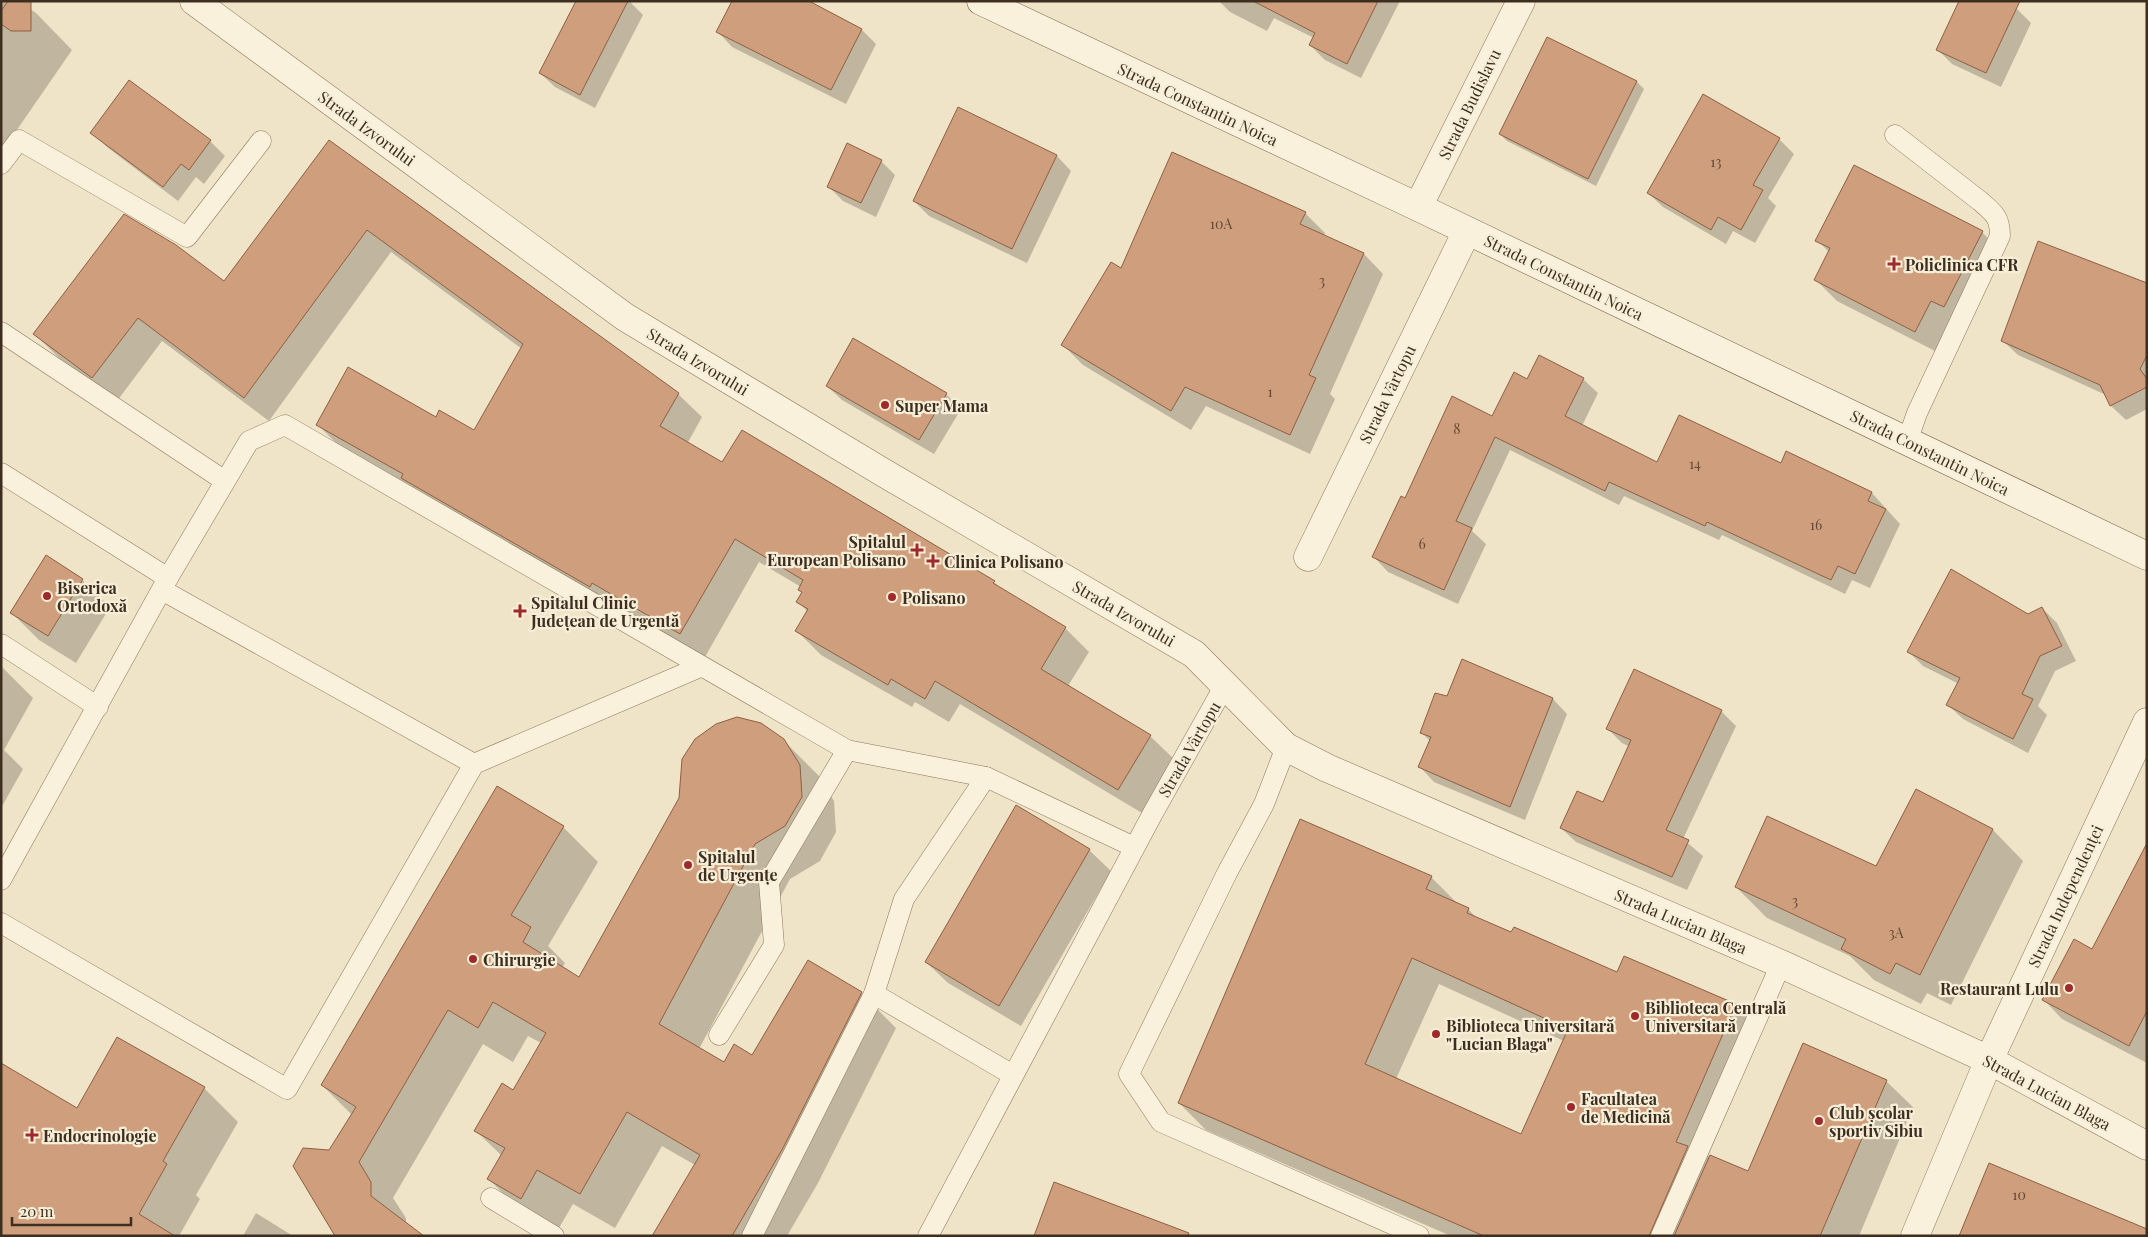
<svg xmlns="http://www.w3.org/2000/svg" width="2148" height="1237" viewBox="0 0 2148 1237" font-family="'Playfair Display',serif">
	<style>
		.shadow { fill: #0003; fill-rule: evenodd }
		.building { fill: #cf9f7d; stroke: #8d5f41; fill-rule: evenodd }
		.lines { fill: none; stroke-linecap: round; stroke-linejoin: round }
		.lane-casing { stroke: #8d765c; stroke-width: 21 }
		.street-casing { stroke: #8d765c; stroke-width: 29 }
		.secondary-casing { stroke: #6f573f; stroke-width: 29 }
		.lane { stroke: #faf1dc; stroke-width: 20 }
		.street { stroke: #faf1dc; stroke-width: 28 }
		.secondary { stroke: #faf1dc; stroke-width: 28 }
		.poi-dot { fill: #9e2a2b; stroke: #f7eed8; stroke-width: 2 }
		.labels { text-anchor: middle; dominant-baseline: central; stroke-width: 4.5; stroke-linejoin: round; paint-order: stroke }
		.number-label { font-size: 14px; fill: #624a37 }
		.street-label { font-size: 16px; fill: #3d2e20; stroke: #f7eed8 }
		.poi-label { font-size: 16px; font-weight: bold; fill: #3d2e20; stroke: #f7eed8; text-anchor: start }
	</style>
	<rect width="100%" height="100%" fill="#f0e4c8"/>
	<g class="shadow">
		<polygon points="1,1 18,1 36,13 72,50 1,153"/>
		<polygon points="578,1 629,1 643,15 595,108 555,87 540,73"/>
		<polygon points="1219,1 1400,1 1361,78 1325,60 1310,45 1314,38 1274,18 1267,31 1230,12"/>
		<polygon points="2016,8 2031,23 2001,87 1952,64 1938,50"/>
		<polygon points="862,30 876,44 846,104 732,47 718,32"/>
		<polygon points="1548,38 1637,82 1644,89 1596,186 1507,141 1500,134"/>
		<polygon points="130,81 210,141 225,156 204,184 196,177 178,201 107,147 92,133"/>
		<polygon points="959,109 1057,156 1071,171 1027,263 929,216 914,201"/>
		<polygon points="1779,139 1794,154 1768,198 1776,206 1755,243 1733,231 1726,244 1663,207 1648,193"/>
		<polygon points="330,142 678,394 702,417 687,444 723,464 994,582 1003,591 1065,628 1089,652 1068,686 1150,736 1174,759 1142,813 960,704 949,722 915,702 912,707 821,655 797,631 808,612 798,602 803,593 799,589 801,587 759,562 705,657 341,448 318,425 436,419 475,432 522,349 391,252 269,421 162,341 117,401 59,358 35,334 224,282"/>
		<polygon points="881,161 895,175 876,217 843,201 828,186"/>
		<polygon points="1305,213 1325,233 1324,236 1364,254 1383,274 1330,394 1335,399 1310,454 1206,406 1191,430 1083,365 1063,345 1121,269"/>
		<polygon points="1982,232 2003,254 1966,328 1937,352 1837,301 1815,279 1829,252 1817,240"/>
		<polygon points="2147,284 2147,409 2126,420 2111,406 2106,395 2018,355 2003,341"/>
		<polygon points="1583,379 1598,393 1582,426 1658,464 1782,465 1872,493 1900,524 1870,588 1852,580 1845,594 1722,535 1719,540 1624,496 1619,505 1510,450 1472,531 1486,544 1458,604 1388,572 1374,557 1405,500 1493,417 1527,381"/>
		<polygon points="827,386 946,394 961,409 934,454 842,400"/>
		<polygon points="82,580 110,607 76,663 39,640 12,613"/>
		<polygon points="2042,608 2057,623 2076,661 2055,671 2038,706 2047,715 2028,753 1963,719 1948,705 1959,684 1923,666 1908,651 2028,615"/>
		<polygon points="1462,661 1553,699 1567,714 1525,820 1434,782 1420,767 1430,741 1421,732 1447,698"/>
		<polygon points="1,666 33,698 4,750 23,769 1,808"/>
		<polygon points="1721,711 1736,726 1683,839 1703,856 1687,890 1576,842 1561,828 1604,804 1630,747 1622,743 1608,729"/>
		<polygon points="783,740 819,776 834,801 836,832 820,861 790,879 699,1049 724,1064 752,1057 861,993 896,1028 818,1183 787,1236 654,1236 695,1165 662,1146 615,1228 573,1204 556,1233 523,1214 489,1179 502,1156 476,1131 513,1092 541,1043 528,1036 513,1062 483,1044 393,1198 406,1218 406,1224 336,1236 329,1151 352,1115 322,1085 563,827 598,862 548,946 565,963 562,968 579,979"/>
		<polygon points="1917,791 1993,830 2023,861 1951,1005 1927,993 1921,1004 1874,980 1850,956 1767,918 1736,887 1877,867"/>
		<polygon points="2147,846 2147,1063 2062,1019 2044,1000 2092,951"/>
		<polygon points="1089,850 1111,871 1021,1026 948,983 926,962"/>
		<path d="M1431,877l27,27 10,5 10,10 140,55 117,31 27,27 -54,124 40,17 138,-92 27,26 -54,129h-408l-245,-106 -27,-27zM1439,984l125,57 -43,95 -125,-57z"/>
		<polygon points="204,1088 238,1122 196,1195 200,1199 179,1236 1,1236 78,1110"/>
		<polygon points="256,1213 293,1236 243,1236"/>
	</g>
	<g class="building">
		<polygon points="8,1 31,1 31,31 11,31 1,24 1,11"/>
		<polygon points="576,1 628,1 580,95 539,73"/>
		<polygon points="732,1 809,1 862,29 831,90 716,32"/>
		<polygon points="1253,1 1378,1 1347,64 1309,45 1315,33"/>
		<polygon points="1959,1 2020,1 1986,73 1936,50"/>
		<polygon points="1547,37 1637,81 1588,179 1499,134"/>
		<polygon points="129,80 211,140 189,170 181,164 163,187 90,133"/>
		<polygon points="1703,94 1780,138 1753,185 1763,190 1741,230 1718,217 1711,230 1647,193"/>
		<polygon points="958,107 1057,155 1012,249 913,201"/>
		<polygon points="329,140 679,393 660,426 722,462 742,430 995,581 993,583 1066,627 1041,669 1151,735 1118,790 935,681 925,699 891,679 888,685 795,631 808,609 796,602 802,592 798,590 803,580 735,539 680,634 592,583 590,587 401,478 403,474 316,425 348,367 436,417 439,410 474,430 523,344 367,230 244,398 138,318 92,378 33,334 124,214 176,245 224,281"/>
		<polygon points="847,143 882,160 861,203 827,187"/>
		<polygon points="1172,152 1306,212 1300,224 1364,253 1309,375 1316,378 1290,435 1185,387 1171,411 1061,345 1111,262 1121,268"/>
		<polygon points="1854,165 1983,231 1944,307 1931,301 1915,332 1814,280 1830,248 1815,241"/>
		<polygon points="2038,241 2147,283 2147,355 2140,369 2147,379 2147,387 2110,406 2100,385 2001,341"/>
		<polygon points="853,338 947,393 919,440 826,386"/>
		<polygon points="1539,355 1584,378 1565,416 1657,462 1679,415 1781,463 1786,451 1872,492 1868,501 1886,509 1855,574 1838,566 1831,580 1707,522 1705,526 1609,482 1605,491 1495,437 1456,521 1472,528 1444,590 1372,557 1401,496 1405,498 1452,396 1492,416 1514,372 1527,379"/>
		<polygon points="46,555 83,579 48,636 10,613"/>
		<polygon points="1951,569 2028,614 2042,607 2062,646 2040,656 2022,694 2033,699 2013,739 1946,705 1960,678 1907,652"/>
		<polygon points="1462,659 1553,698 1510,807 1418,767 1431,737 1420,733 1435,693 1447,696"/>
		<polygon points="1634,669 1722,710 1666,830 1689,840 1672,877 1560,828 1577,791 1603,802 1631,740 1606,729"/>
		<polygon points="737,717 761,723 784,739 800,765 802,797 785,826 755,844 659,1024 724,1062 734,1044 752,1055 808,960 862,992 783,1148 732,1236 652,1236 700,1155 627,1112 580,1194 537,1170 521,1199 487,1179 505,1148 474,1131 502,1083 513,1090 546,1033 493,1002 478,1028 448,1010 359,1162 371,1182 371,1196 424,1236 335,1236 293,1166 303,1148 329,1150 356,1107 321,1085 497,786 564,826 511,915 531,927 523,942 579,977 679,798 682,759 695,739 716,724"/>
		<polygon points="1916,789 1993,829 1920,975 1896,963 1890,974 1841,949 1846,939 1735,887 1767,816 1876,866"/>
		<polygon points="1016,805 1090,849 999,1006 925,962"/>
		<path d="M1300,819l132,57 -6,13 43,19 -2,5 44,19 3,-5 103,45 7,-16 112,48 -60,138 12,4 -39,90h-165l-306,-133zM1412,958l156,71 -47,105 -156,-70z"/>
		<polygon points="2147,843 2147,1011 2129,1046 2042,1000 2074,939 2092,949"/>
		<polygon points="117,1037 205,1087 163,1161 167,1164 139,1214 175,1236 1,1236 1,1063 77,1108"/>
		<polygon points="1803,1043 1887,1080 1820,1236 1674,1236 1710,1155 1748,1171"/>
		<polygon points="1989,1163 2147,1229 2147,1236 1959,1236"/>
		<polygon points="1054,1182 1189,1233 1188,1236 1034,1236"/>
	</g>
	<g class="lines">
		<defs>
			<g id="lane">
				<path d="M1895,135l85,66c14,12 20,16 20,35l-83,177 -10,29"/>
				<polyline points="1,164 19,140 187,237 261,141"/>
				<polyline points="1,332 225,481"/>
				<polyline points="1,473 168,578"/>
				<polyline points="162,590 474,764"/>
				<polyline points="1,644 98,707"/>
				<polyline points="1286,747 1264,804 1227,873 1129,1074 1161,1122 1419,1236"/>
				<polyline points="1,880 168,578 249,441 285,425 847,750 986,777 1134,847"/>
				<polyline points="1,923 287,1089 474,764 700,667"/>
				<polyline points="874,994 904,899 986,777"/>
				<polyline points="719,1035 774,945 769,882 847,750"/>
				<polyline points="491,1198 554,1236"/>
				<polyline points="752,1236 874,994 1013,1075"/>
				<polyline points="928,1236 1153,813 1225,685"/>
				<polyline points="1661,1236 1781,964"/>
			</g>
			<g id="street">
				<polyline points="194,1 625,317 884,473 1194,654 1286,747 1327,768 1781,964 1989,1060 2147,1146"/>
				<polyline points="1418,207 1521,1"/>
				<polyline points="1308,557 1467,231"/>
				<polyline points="1915,1236 1989,1060 2147,722"/>
			</g>
			<polyline id="secondary" points="981,1 1418,207 2147,556"/>
		</defs>
		<use href="#lane" class="lane-casing"/>
		<use href="#street" class="street-casing"/>
		<use href="#secondary" class="secondary-casing"/>
		<use href="#lane" class="lane"/>
		<use href="#street" class="street"/>
		<use href="#secondary" class="secondary"/>
	</g>
	<g class="poi-dot">
		<path d="M1891.5 256.5h5v5h5v5h-5v5h-5v-5h-5v-5h5z"/>
		<circle cx="885" cy="405" r="5"/>
		<path d="M914.5 542.5h5v5h5v5h-5v5h-5v-5h-5v-5h5z"/>
		<path d="M930.5 553.5h5v5h5v5h-5v5h-5v-5h-5v-5h5z"/>
		<circle cx="47" cy="596" r="5"/>
		<circle cx="892" cy="597" r="5"/>
		<path d="M517.5 603.5h5v5h5v5h-5v5h-5v-5h-5v-5h5z"/>
		<circle cx="688" cy="865" r="5"/>
		<circle cx="473" cy="959" r="5"/>
		<circle cx="2069" cy="988" r="5"/>
		<circle cx="1635" cy="1016" r="5"/>
		<circle cx="1436" cy="1034" r="5"/>
		<circle cx="1571" cy="1107" r="5"/>
		<circle cx="1819" cy="1121" r="5"/>
		<path d="M29.5 1127.5h5v5h5v5h-5v5h-5v-5h-5v-5h5z"/>
	</g>
	<g class="labels">
		<g class="number-label">
			<text x="1716" y="161">13</text>
			<text x="1221" y="223">10A</text>
			<text x="1322" y="280">3</text>
			<text x="1270" y="391">1</text>
			<text x="1457" y="428">8</text>
			<text x="1695" y="463">14</text>
			<text x="1816" y="524">16</text>
			<text x="1422" y="543">6</text>
			<text x="1795" y="900">3</text>
			<text x="1896" y="932">3A</text>
			<text x="2019" y="1194">10</text>
		</g>
		<g class="street-label">
			<text transform="translate(1198 104) rotate(25)">Strada Constantin Noica</text>
			<text transform="translate(1469 104) rotate(-64)">Strada Budislavu</text>
			<text transform="translate(367 128) rotate(36)">Strada Izvorului</text>
			<text transform="translate(1564 277) rotate(26)">Strada Constantin Noica</text>
			<text transform="translate(698 361) rotate(31)">Strada Izvorului</text>
			<text transform="translate(1387 394) rotate(-64)">Strada Vârtopu</text>
			<text transform="translate(1930 452) rotate(26)">Strada Constantin Noica</text>
			<text transform="translate(1124 613) rotate(30)">Strada Izvorului</text>
			<text transform="translate(1189 749) rotate(-60)">Strada Vârtopu</text>
			<text transform="translate(2065 896) rotate(-65)">Strada Independenței</text>
			<text transform="translate(1681 921) rotate(23)">Strada Lucian Blaga</text>
			<text transform="translate(2047 1092) rotate(28)">Strada Lucian Blaga</text>
		</g>
		<g class="poi-label">
			<text x="1905" y="264">Policlinica CFR</text>
			<text x="895" y="405">Super Mama</text>
			<text x="906" y="541" text-anchor="end">Spitalul<tspan x="906" dy="18">European Polisano</tspan></text>
			<text x="944" y="561">Clinica Polisano</text>
			<text x="57" y="587">Biserica<tspan x="57" dy="18">Ortodoxă</tspan></text>
			<text x="902" y="597">Polisano</text>
			<text x="531" y="602">Spitalul Clinic<tspan x="531" dy="18">Județean de Urgentă</tspan></text>
			<text x="698" y="856">Spitalul<tspan x="698" dy="18">de Urgențe</tspan></text>
			<text x="483" y="959">Chirurgie</text>
			<text x="2059" y="988" text-anchor="end">Restaurant Lulu</text>
			<text x="1645" y="1007">Biblioteca Centrală<tspan x="1645" dy="18">Universitară</tspan></text>
			<text x="1446" y="1025">Biblioteca Universitară<tspan x="1446" dy="18">"Lucian Blaga"</tspan></text>
			<text x="1581" y="1098">Facultatea<tspan x="1581" dy="18">de Medicină</tspan></text>
			<text x="1829" y="1112">Club școlar<tspan x="1829" dy="18">sportiv Sibiu</tspan></text>
			<text x="43" y="1135">Endocrinologie</text>
		</g>
	</g>
	<rect width="2148" height="1237" fill="none" stroke="#3d2e20" stroke-width="5"/>
	<path d="M12 1217v8h119v-8" fill="none" stroke="#3d2e20" stroke-width="2.5"/>
	<text x="20" y="1217" font-size="15" fill="#3d2e20" stroke="#f7eed8" stroke-width="4" paint-order="stroke">20 m</text>
</svg>
